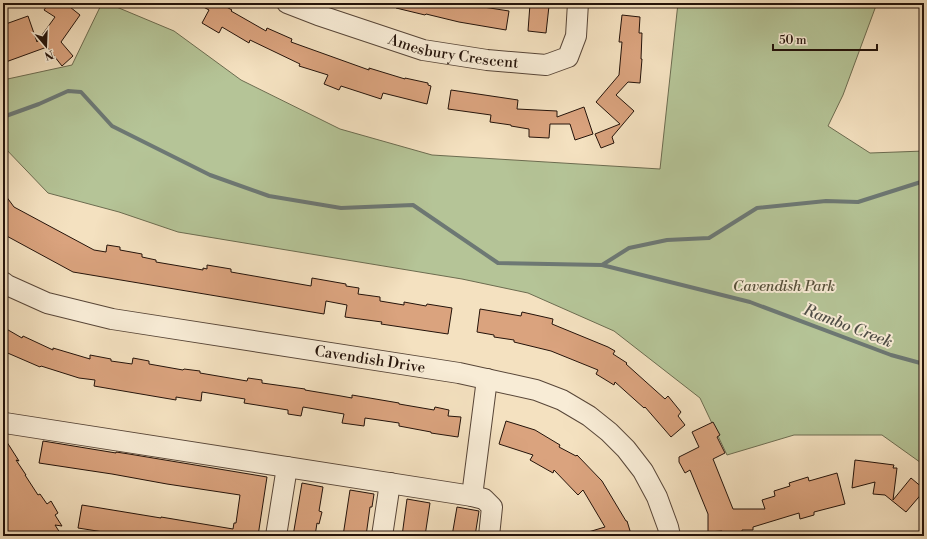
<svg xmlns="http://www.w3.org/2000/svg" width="927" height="539" viewBox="0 0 927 539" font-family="'Libre Bodoni',serif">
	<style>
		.green { fill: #b5c497; stroke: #6c6c50 }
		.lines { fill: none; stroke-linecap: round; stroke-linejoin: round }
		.stream { stroke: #6d7874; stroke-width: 4 }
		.building { fill: #daa37e; stroke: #24130a }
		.minor-casing { stroke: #584638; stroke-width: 22 }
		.minor { stroke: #f8ecd6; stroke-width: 20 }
		.labels { text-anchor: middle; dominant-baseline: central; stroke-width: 4; stroke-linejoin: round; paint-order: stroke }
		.street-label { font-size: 15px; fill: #24130a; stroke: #f8ecd6 }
		.park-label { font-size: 15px; font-style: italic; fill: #57513b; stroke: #f8ecd6 }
		.water-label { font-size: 16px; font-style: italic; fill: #4f4e48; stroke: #f8ecd6 }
	</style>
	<rect width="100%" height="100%" fill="#f4e1c0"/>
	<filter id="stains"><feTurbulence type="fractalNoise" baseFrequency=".005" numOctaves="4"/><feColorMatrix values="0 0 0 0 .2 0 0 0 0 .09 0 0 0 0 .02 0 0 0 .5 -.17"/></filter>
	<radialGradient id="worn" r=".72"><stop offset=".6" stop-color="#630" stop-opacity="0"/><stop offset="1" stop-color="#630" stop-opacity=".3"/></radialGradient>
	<polygon class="green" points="102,3 107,3 174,31 241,80 340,129 432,155 660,169 678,3 877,3 843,95 828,126 870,153 924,151 924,465 882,435 794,435 727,455 700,398 614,331 528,293 462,279 178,232 119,212 48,193 3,146 3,80 72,65"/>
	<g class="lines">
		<g class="stream">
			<polyline points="3,117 39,104 68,91 81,92 112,126 210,175 269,196 341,208 413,205 498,263 602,265 750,302 891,355 924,364"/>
			<polyline points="602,265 629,248 667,240 709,238 757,208 826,201 858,202 924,181"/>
		</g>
	</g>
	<g class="building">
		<polygon points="49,3 65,3 80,15 61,42 73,56 62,66 47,47 3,63 3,25 28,16 37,42 55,17 44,10"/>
		<polygon points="196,3 219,3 232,10 231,11 266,31 267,28 292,39 291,42 369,70 369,68 405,79 405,78 428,83 428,85 431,86 427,104 383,93 381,99 341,86 339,90 324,84 328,75 299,66 300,64 250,40 249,43 222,27 219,33 202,23 209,10"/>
		<polygon points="395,3 477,3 477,6 509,11 506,30 459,22 426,14 425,15 396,8 397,6 394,6"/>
		<polygon points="530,4 549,6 546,33 528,31"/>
		<polygon points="622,15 640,17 639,33 642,33 641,59 642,59 640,83 628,82 616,95 634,111 612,137 614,143 601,148 595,134 620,124 596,102 619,75 622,42 619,42"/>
		<polygon points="451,90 518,100 517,109 557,111 557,117 584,107 593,134 575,140 570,124 550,124 549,138 529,137 529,129 511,126 511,125 490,122 491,115 448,109"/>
		<polygon points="3,192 14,207 94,250 106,252 107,245 120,247 120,250 142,254 142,257 156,260 156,262 203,270 203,268 207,269 207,265 231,269 231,272 311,286 312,278 346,284 346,286 359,288 358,294 380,297 380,301 404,305 404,302 426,306 427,304 452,308 448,334 381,324 382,322 345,317 347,305 326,301 324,314 73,272 3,234"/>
		<polygon points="480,309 521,316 522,312 553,319 552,324 608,347 615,351 613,354 627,363 626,364 665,399 668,396 681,412 678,416 685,425 671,437 645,407 644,408 615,382 614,385 596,374 598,370 551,351 514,342 514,340 494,337 494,335 477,332"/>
		<polygon points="3,327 22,338 23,336 53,350 53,348 90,359 90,355 111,359 111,361 132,364 133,358 149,361 149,364 183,370 184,369 200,371 200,373 247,381 248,378 262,380 262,383 305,389 305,390 341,396 352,398 352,395 399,403 399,404 434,410 435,407 449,410 448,416 461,417 458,437 431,433 431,432 399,426 399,423 365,418 364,426 342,423 344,414 303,407 301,416 288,414 288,410 244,403 245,399 202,392 201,401 176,397 176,400 94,386 95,380 79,378 41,366 40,367 3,351"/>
		<polygon points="506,421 535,430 560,445 559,447 576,456 577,455 602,481 626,521 627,521 631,534 624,536 585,536 585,533 605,527 583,490 578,495 554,470 553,473 530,460 533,455 499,444"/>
		<polygon points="713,422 720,435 717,437 725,453 713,459 733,509 765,509 762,500 775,496 774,491 790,486 789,483 808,477 809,481 837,473 845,504 814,512 814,515 800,519 799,513 753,527 753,530 742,530 742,534 722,534 722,531 708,532 708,514 690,470 685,473 679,462 679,457 699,447 692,432"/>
		<polygon points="3,436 19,461 16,460 26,475 25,475 38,495 40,494 47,504 51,501 58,513 55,515 62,526 55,525 62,536 3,536"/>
		<polygon points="43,441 116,453 116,452 129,454 267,477 258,536 129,536 78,528 82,505 161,518 161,517 233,529 234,523 236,523 240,495 167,484 112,474 39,463"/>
		<polygon points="855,460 894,465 893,468 897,468 893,500 911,478 924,489 924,491 906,512 885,495 873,494 875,482 852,488"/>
		<polygon points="302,483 323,487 319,511 322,512 319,524 317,523 315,536 293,536"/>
		<polygon points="350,490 374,494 372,507 370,507 366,536 343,536"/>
		<polygon points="407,499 430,503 425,536 402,536"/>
		<polygon points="457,507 479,511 475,536 452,536"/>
	</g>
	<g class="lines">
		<defs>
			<g id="minor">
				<path id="s1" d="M287,3l31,12 105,35 64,10 59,5 22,-8 8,-21 2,-33"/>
				<path id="s2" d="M3,282l4,3 40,18 65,16 347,54 77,17 26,10 27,16 20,16 17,17 17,22 14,26 11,30 2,9"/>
				<polyline points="3,424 5,423 472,496 484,499 492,507 489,536"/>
				<polyline points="472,496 487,379"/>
				<polyline points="276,536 287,467"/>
				<polyline points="382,536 390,483"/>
			</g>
		</defs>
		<use href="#minor" class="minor-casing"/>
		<use href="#minor" class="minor"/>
	</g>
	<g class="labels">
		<g class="street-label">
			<text stroke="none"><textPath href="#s1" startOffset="174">Amesbury Crescent</textPath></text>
			<text stroke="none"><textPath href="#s2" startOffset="377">Cavendish Drive</textPath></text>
		</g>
		<g class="park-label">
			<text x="784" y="286">Cavendish Park</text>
		</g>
		<g class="water-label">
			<text transform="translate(848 326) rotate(21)">Rambo Creek</text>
		</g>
	</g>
	<rect width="927" height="539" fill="none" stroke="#f4e1c0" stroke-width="16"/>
	<rect x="4" y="4" width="919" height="531" fill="none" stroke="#24130a" stroke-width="2"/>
	<rect x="8" y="8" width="911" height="523" fill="none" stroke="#24130a"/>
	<g transform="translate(46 46) rotate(161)" stroke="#f8ecd6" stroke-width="3" paint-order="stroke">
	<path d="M0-3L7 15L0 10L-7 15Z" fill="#24130a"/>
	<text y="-6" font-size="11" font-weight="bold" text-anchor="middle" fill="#24130a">N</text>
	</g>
	<path d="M773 44v6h104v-6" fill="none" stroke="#24130a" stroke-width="2"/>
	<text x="779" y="44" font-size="12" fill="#24130a" stroke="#f8ecd6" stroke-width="3" paint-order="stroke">50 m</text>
	<rect width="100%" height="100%" filter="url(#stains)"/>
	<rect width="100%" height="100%" fill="url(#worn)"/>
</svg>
